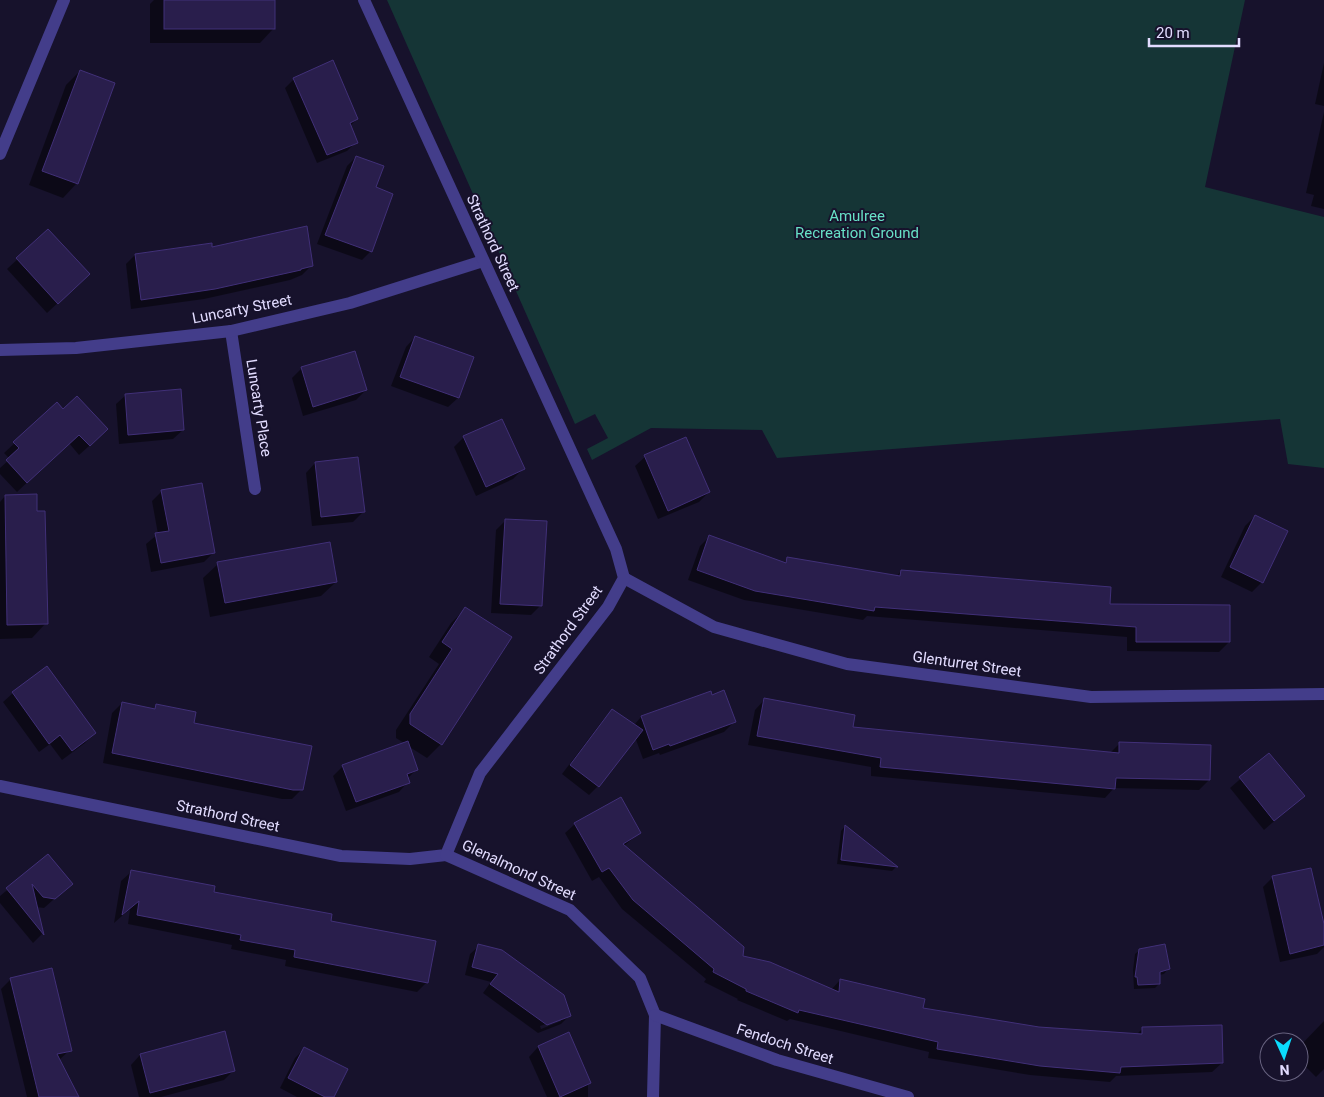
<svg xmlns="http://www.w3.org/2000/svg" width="1324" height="1097" viewBox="0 0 1324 1097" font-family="Roboto,sans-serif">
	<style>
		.green { fill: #153536 }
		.shadow { fill: #0007; fill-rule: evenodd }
		.building { fill: #291e4c; stroke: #413078 }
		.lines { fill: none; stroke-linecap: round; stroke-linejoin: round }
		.minor { stroke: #433d8a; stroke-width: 12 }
		.labels { text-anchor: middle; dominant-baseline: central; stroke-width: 4; stroke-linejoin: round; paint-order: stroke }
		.park-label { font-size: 15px; fill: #67e0c6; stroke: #17122c }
		.street-label { font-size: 15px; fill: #e2dcff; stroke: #17122c }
	</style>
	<rect width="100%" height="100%" fill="#17122c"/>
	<polygon class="green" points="387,0 1245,0 1205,187 1324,217 1324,468 1288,464 1280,419 777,458 762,430 651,428 592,460 587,449 608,438 595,414 575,424"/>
	<g class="shadow">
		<polygon points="154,0 274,0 274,28 260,43 150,43 150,4"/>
		<polygon points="1324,63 1324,106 1315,104"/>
		<polygon points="80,71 77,183 63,198 29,185 66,85"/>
		<polygon points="294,79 357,119 350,126 356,142 347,151 317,163 285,88"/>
		<polygon points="1324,112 1324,209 1311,206 1314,195 1306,193"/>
		<polygon points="356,157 374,188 371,251 362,260 317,244 347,166"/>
		<polygon points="48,231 78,284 47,313 7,269"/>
		<polygon points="211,249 312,265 302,275 290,280 204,299 131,309 126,264 135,255"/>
		<polygon points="415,337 458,398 448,407 391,386 406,347"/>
		<polygon points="302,368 366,390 356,400 303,416 292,378"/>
		<polygon points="126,395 183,430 173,439 119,444 116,404"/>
		<polygon points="57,404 97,439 79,455 69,443 17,492 0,474 0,468 10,459 4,453"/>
		<polygon points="464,437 523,469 513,479 476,496 454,447"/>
		<polygon points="645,457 709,492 699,502 658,519 635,466"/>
		<polygon points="315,463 363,512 353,522 312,526 306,473"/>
		<polygon points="162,491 213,553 204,562 151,572 146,544 158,534 152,501"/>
		<polygon points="5,496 46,623 32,638 0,639 0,502"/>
		<polygon points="1255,516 1262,582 1252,592 1221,577 1245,526"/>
		<polygon points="506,520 541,605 531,615 491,613 496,530"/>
		<polygon points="710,536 783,563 788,559 896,577 901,571 1229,642 1219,652 1127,651 1127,637 867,616 863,620 744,600 688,580 700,546"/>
		<polygon points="218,564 336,582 321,596 210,617 203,578"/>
		<polygon points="465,609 441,744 427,758 408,746 417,769 407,779 408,782 399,792 346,811 333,776 343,766 404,743 396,738 396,730 439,664 429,657 451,623"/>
		<polygon points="710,692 734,722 724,732 660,755 659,753 643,759 635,737 598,786 589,795 562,774 603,720 612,711 634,725 641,717"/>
		<polygon points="13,693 94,733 85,743 62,760 50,744 39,752 3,702"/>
		<polygon points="764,700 851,728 1110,753 1119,744 1209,780 1199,790 1114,788 1105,798 871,776 871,767 748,745 755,710"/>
		<polygon points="122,703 153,710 157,706 193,724 302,789 292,799 282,799 103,763 112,713"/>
		<polygon points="1269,754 1303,796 1264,830 1230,788"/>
		<polygon points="575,824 639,833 624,846 741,957 831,990 840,980 921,1009 1039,1028 1136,1035 1143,1028 1222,1063 1212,1072 1116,1076 1110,1082 1030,1075 928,1058 929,1052 790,1019 787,1021 737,1000 738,999 704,982 706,979 622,909 599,877 592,881 565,833"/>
		<polygon points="845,826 896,867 892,871 837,864 841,831"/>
		<polygon points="48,856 71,884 44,908 36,907 42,934 33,943 0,903 0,896"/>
		<polygon points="131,872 330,922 427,982 417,992 285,966 286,960 231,949 232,945 128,924 130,909 114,923 121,881"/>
		<polygon points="1273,877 1324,930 1324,947 1317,954 1280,962 1263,887"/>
		<path d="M479,946l90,70 -8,8 -23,9 -55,-40 8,-11 -26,-7 5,-21zM561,1019v2l-20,8 -1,-3z"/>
		<polygon points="1140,950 1168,969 1164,974 1159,975 1159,984 1155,988 1134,989 1133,970 1135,954"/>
		<polygon points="11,979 70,1050 59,1060 78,1097 27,1097 1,989"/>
		<polygon points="1324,1021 1324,1069 1316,1077 1299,1060 1299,1047"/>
		<polygon points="568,1034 588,1079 588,1097 547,1097 529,1057 538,1047"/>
		<polygon points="305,1048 332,1097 297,1097 280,1088 295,1058"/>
		<polygon points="140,1055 234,1070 224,1080 161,1097 139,1097 131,1065"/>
	</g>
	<g class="building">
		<rect x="164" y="0" width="111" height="29"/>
		<polygon points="333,60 358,119 350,123 358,143 327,155 293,78"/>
		<polygon points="80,70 115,83 78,184 42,171"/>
		<polygon points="356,156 384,166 376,187 393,194 372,252 325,235"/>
		<polygon points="307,226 313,266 301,269 301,270 215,289 141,300 135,254 212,243 212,247"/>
		<polygon points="48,229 90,274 58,304 16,258"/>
		<polygon points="415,336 474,357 459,398 400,377"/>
		<polygon points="355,351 367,390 313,407 301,367"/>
		<polygon points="181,389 184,430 128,435 125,394"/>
		<polygon points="77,396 108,429 90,446 79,435 27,483 6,460 19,448 13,442 57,402 63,409"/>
		<polygon points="502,419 525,469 486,487 463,436"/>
		<polygon points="686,437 710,492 668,511 644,455"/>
		<polygon points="358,457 365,512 321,517 315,462"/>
		<polygon points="202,483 215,553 161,563 155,533 169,531 161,490"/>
		<polygon points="37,494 37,511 45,511 48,624 7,625 5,495"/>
		<polygon points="1255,515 1288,531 1263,583 1230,567"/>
		<polygon points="505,519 547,521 542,606 500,604"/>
		<polygon points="709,535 786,563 787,557 900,576 901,570 1111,587 1110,604 1230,605 1230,642 1136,642 1136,627 875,607 874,611 755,591 697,570"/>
		<polygon points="330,542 337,582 225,603 217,562"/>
		<polygon points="465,607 512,637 442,745 410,724 410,714 452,649 442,642"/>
		<polygon points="47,666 96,733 72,751 60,735 49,744 12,692"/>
		<polygon points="724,690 736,722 670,746 669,744 653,750 641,716 711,691 712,695"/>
		<polygon points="764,698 855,715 853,727 1119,753 1119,742 1211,745 1210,780 1116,778 1115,789 880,767 881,758 757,736"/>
		<polygon points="122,702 155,709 156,704 196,712 194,723 312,746 303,790 293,790 112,753"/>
		<polygon points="612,709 643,730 599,787 570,765"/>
		<polygon points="408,741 418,770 407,774 410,783 356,802 342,765"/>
		<polygon points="1269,753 1305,796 1274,821 1239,777"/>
		<polygon points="621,797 641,833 623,844 744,947 743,956 770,962 839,992 840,979 925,999 923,1008 1039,1027 1142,1034 1142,1027 1222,1025 1223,1063 1121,1067 1120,1073 1040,1066 937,1049 938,1042 799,1010 798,1013 746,991 746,989 713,972 714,969 633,900 609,868 602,872 574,823"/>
		<polygon points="845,825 898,867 841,860"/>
		<polygon points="48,854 73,884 55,899 43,897 32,884 44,935 6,888"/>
		<polygon points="1311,868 1324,924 1324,945 1290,954 1272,876"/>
		<polygon points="131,870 215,886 214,892 332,914 331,921 436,941 428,983 294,957 295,950 240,940 241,935 137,915 139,901 122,915"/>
		<polygon points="478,944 502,950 564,995 571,1016 547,1025 490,984 498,974 472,967"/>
		<polygon points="1165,944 1170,969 1160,972 1160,984 1138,985 1137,977 1135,977 1139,949"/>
		<polygon points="52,968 72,1051 57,1054 79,1097 39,1097 10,978"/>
		<polygon points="225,1031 235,1071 150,1093 140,1054"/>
		<polygon points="569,1032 591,1083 560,1097 538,1046"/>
		<polygon points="304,1047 348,1069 334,1097 325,1097 288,1078"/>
	</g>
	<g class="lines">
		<g class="minor">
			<polyline points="0,154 64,0"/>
			<polyline points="231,331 255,489"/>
			<polyline points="0,350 76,348 231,331 350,303 483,261"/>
			<polyline points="624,578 714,627 847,664 1091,697 1324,694"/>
			<polyline points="0,786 341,856 410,859 446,855 480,773 608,607 624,578 616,549 364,0"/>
			<polyline points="446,855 570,910 640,978 655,1015 653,1097"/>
			<polyline points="655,1015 777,1060 908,1097"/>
		</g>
	</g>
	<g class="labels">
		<g class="park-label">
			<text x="857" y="216">Amulree<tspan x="857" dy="17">Recreation Ground</tspan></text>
		</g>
		<g class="street-label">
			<text transform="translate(493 243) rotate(65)">Strathord Street</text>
			<text transform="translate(242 309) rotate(-11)">Luncarty Street</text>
			<text transform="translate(259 408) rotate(81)">Luncarty Place</text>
			<text transform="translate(568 630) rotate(-54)">Strathord Street</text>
			<text transform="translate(967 664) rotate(8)">Glenturret Street</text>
			<text transform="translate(228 816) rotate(12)">Strathord Street</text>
			<text transform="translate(519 870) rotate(25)">Glenalmond Street</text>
			<text transform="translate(785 1044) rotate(18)">Fendoch Street</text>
		</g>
	</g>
	<g transform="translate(1284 1057) rotate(177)"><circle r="24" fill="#17122c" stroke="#686380"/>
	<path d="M0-4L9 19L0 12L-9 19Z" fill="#0bdbfc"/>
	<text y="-8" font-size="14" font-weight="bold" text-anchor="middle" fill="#e2dcff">N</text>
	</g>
	<path d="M1149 38v8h90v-8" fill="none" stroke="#e2dcff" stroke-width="2.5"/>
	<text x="1156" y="38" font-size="15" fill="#e2dcff" stroke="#17122c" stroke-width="4" paint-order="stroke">20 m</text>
</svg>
